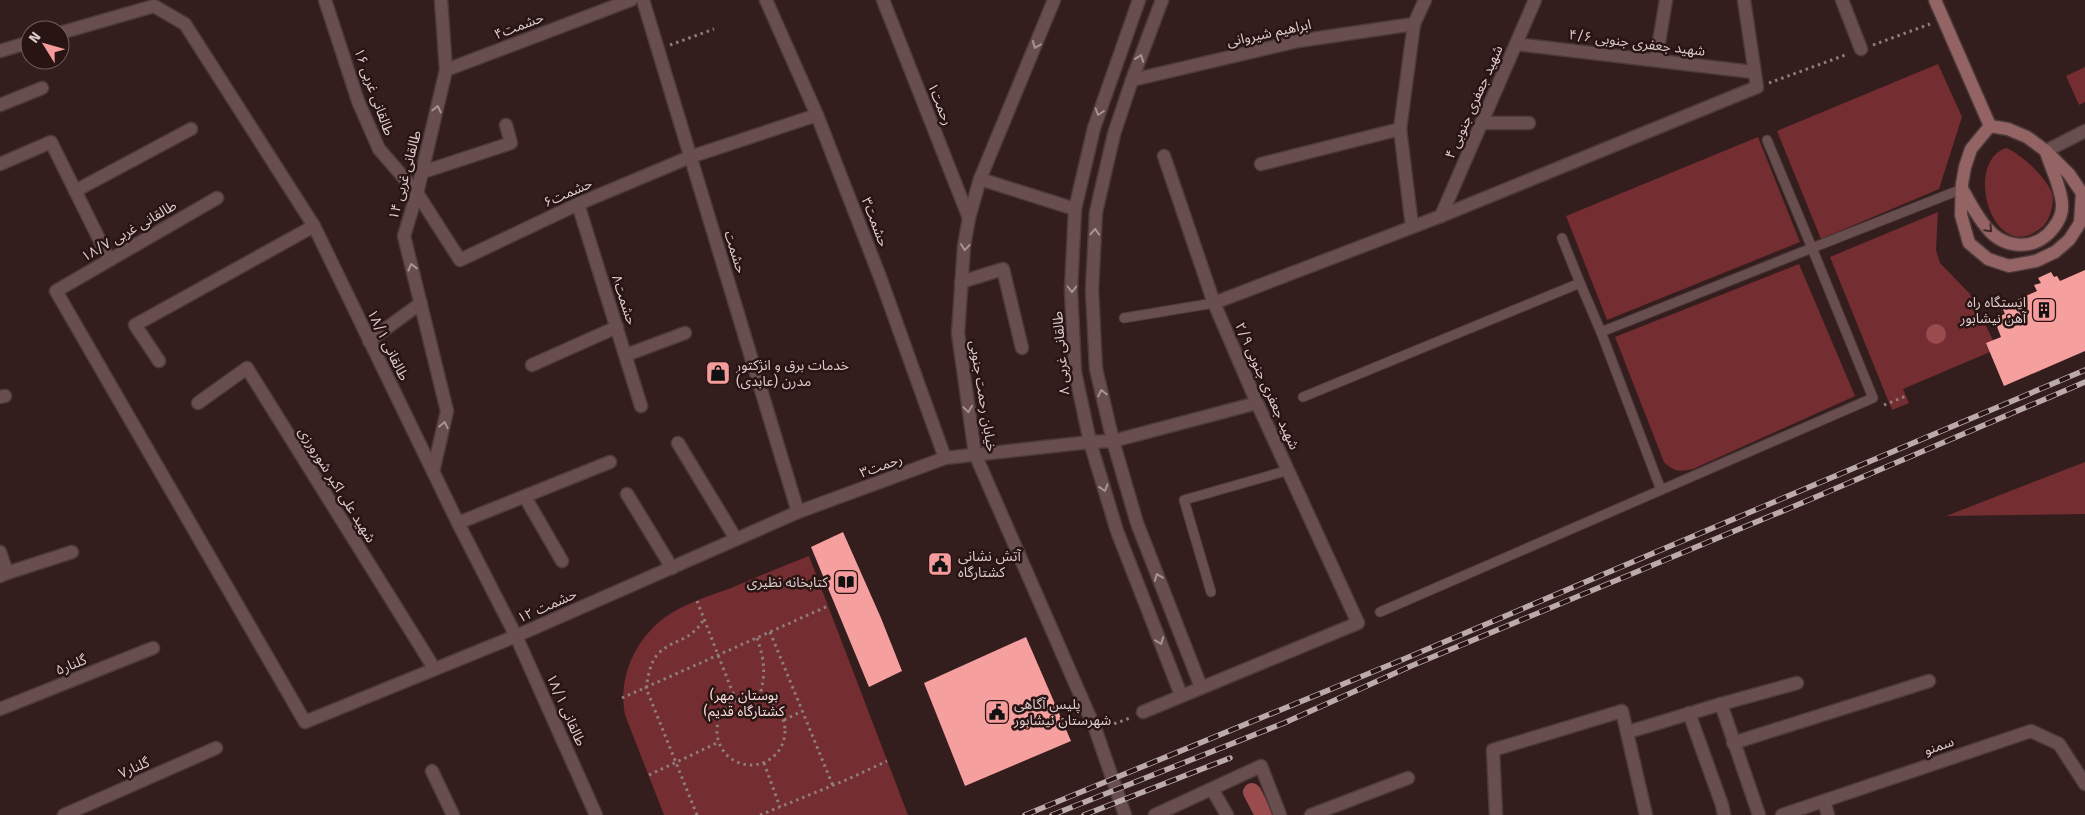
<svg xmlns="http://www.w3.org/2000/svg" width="2085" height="815" viewBox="0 0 2085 815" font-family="'Fira Sans','Noto Sans Arabic',sans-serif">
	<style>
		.green { fill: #742d30 }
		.water { fill: #994b4d }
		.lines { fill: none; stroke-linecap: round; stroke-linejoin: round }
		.canal { stroke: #994b4d; stroke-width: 18 }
		.building { fill: #f59f9f }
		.service-casing { stroke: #4c3a3a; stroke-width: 11 }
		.minor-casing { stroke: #4c3a3a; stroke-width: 15 }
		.tertiary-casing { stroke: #4c3a3a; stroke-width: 15 }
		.secondary-casing { stroke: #4c3a3a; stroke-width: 15 }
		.path { stroke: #8f7d7c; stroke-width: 3; stroke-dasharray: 2.5 4; stroke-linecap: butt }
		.service { stroke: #684e4e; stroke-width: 9 }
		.minor { stroke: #684e4e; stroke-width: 12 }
		.tertiary { stroke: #684e4e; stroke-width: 12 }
		.secondary { stroke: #946464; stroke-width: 12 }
		.rail-casing { stroke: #baa; stroke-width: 5.5 }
		.rail { stroke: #291414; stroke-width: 4; stroke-dasharray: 11; stroke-linecap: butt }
		.oneway { stroke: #a89493 }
		.oneway2 { stroke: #442828 }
		.labels { text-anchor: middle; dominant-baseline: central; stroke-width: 5; stroke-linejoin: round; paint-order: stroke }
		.street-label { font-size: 14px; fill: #dccdcc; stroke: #291414 }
		.poi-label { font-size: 14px; fill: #dccdcc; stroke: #291414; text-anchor: start }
		.park-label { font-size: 14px; fill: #f4dcdb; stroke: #291414 }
	</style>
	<rect width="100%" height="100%" fill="#331d1d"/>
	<g class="green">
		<polygon points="1938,64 1962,117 1939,189 1821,239 1777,131"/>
		<polygon points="2085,67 2085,102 2079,105 2066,76"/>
		<polygon points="1758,137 1800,242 1607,320 1566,216"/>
		<path d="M2006,148c14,5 41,30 46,45 3,10 -2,28 -11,35 -49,39 -78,-66 -35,-80z"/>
		<polygon points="1938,212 1936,250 1940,263 1970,294 1993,340 1990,352 1903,389 1909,403 1892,410 1830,257"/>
		<path d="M1799,264l56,132 -162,73c-13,3 -19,3 -29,-7l-49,-125z"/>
		<polygon points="2085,462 2085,514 1946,516"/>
		<path d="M809,556l99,259h-244l-39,-100c-7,-37 9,-74 39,-97 19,-14 45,-22 67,-30 26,-11 52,-22 78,-32z"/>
	</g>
	<circle class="water" cx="1936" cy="334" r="10"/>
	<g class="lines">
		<polyline class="canal" points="1252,792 1264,815"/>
	</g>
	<g class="building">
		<polygon points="2085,270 2085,351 2004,386 1986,343 2001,337 1994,319 2005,314 2002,307 2037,291 2034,285 2041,283 2038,278 2051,272 2054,277 2057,276 2060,281"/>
		<polygon points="843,532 881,618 902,671 869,687 811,547"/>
		<polygon points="1026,637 1071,741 965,786 924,683"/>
	</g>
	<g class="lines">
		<defs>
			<g id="service">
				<polyline points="1562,238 1580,283"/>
				<polyline points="1124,318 1214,303"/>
				<polyline points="1303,397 1580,283 1601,332"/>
				<polyline points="1661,490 1601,332 1812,248 1767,140"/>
				<polyline points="1211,592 1184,500 1289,470"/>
				<polyline points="1380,612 1873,398 1812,248 1962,189"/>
			</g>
			<g id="minor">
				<polyline points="325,0 358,101 379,149 417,193 460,260 578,204 690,157 817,115"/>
				<polyline points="766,0 817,115 880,277 945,458"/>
				<polyline points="883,0 969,218"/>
				<polyline points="1139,0 1094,128 1075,209 1071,290 1075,372 1090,442 1117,531 1181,695"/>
				<polyline points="1162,0 1132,80 1114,134 1096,212 1092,290 1096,369 1113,441 1137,523 1201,687"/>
				<polyline points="1842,0 1861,49"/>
				<polyline points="60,33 154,6 185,24 314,226 458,523 516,636 596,815"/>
				<polyline points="1516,44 1753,72"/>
				<polyline points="0,51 30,42"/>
				<polyline points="1656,60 1666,0"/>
				<polyline points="446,70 631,0"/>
				<polyline points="1132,80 1298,41 1414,24"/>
				<polyline points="0,105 42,88"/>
				<polyline points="1481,123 1529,123"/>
				<polyline points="2046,151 2085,131"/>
				<polyline points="0,164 51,142 109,259"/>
				<polyline points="1261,164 1400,129"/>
				<polyline points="423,172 511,143 506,125"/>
				<polyline points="980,179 1075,209"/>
				<polyline points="75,191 191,129"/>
				<polyline points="217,198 56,291 305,722 516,636 798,512 945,458 1090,442 1113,441 1257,403"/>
				<polyline points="578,204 641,406"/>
				<polyline points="1441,216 1535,0"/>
				<polyline points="1412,226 1400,129 1414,24 1425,0"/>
				<polyline points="961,282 1003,269 1022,348"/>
				<polyline points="1214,303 1441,216 1757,87 1744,0"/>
				<polyline points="369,341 421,303"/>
				<polyline points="626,355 685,333"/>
				<polyline points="159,361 135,325 314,226"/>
				<polyline points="532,365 617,327"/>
				<polyline points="0,397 5,396"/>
				<polyline points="198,403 247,368 434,668"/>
				<polyline points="678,443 736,539"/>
				<polyline points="433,472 447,411 404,236 417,193 446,70 441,0"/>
				<polyline points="627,494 672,568"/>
				<polyline points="525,497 562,561"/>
				<polyline points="458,523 610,462"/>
				<polyline points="0,552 7,573 0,576"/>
				<polyline points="7,573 72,552"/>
				<polyline points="1721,704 1797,683"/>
				<polyline points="0,709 153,648"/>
				<polyline points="1143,712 1358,623 1257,403 1214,303 1164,156"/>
				<polyline points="1689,713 1722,805 1724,815"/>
				<polyline points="1628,732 1721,704 1759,815"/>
				<polyline points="1733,743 1929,681"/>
				<polyline points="432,771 453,815"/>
				<polyline points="1212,789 1227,815"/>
				<polyline points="1824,801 1828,815"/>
				<polyline points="64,815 216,748"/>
				<polyline points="1155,815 1261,766 1280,815"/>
				<polyline points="1311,815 1408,778"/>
				<polyline points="1496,815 1493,750 1622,711 1646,815"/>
				<polyline points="1782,815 2031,731 2059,744 2085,784"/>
			</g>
			<g id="tertiary">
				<polyline points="643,0 798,512"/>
				<polyline points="1054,0 980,179 969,218 964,246 958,333 975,454 1096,731 1125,815"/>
			</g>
			<g id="secondary">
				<polyline points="1935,0 1990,126"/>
				<polygon points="1990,126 2008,129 2027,137 2046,151 2069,174 2082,193 2080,223 2069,240 2055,252 2036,261 2009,266 1988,259 1969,243 1961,215 1962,184 1965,167 1971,149"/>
				<path d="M1962,189c8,13 15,28 25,39 15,19 43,23 61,6 8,-8 15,-19 14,-30 -1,-17 -11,-36 -16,-52"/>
			</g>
		</defs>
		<use href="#service" class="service-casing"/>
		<use href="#minor" class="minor-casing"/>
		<use href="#tertiary" class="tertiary-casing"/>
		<use href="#secondary" class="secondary-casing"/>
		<g class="path">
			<polyline points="670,45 714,29"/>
			<polyline points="1873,45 1930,24"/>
			<polyline points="1769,83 1848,54"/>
			<polyline points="1884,405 1906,396"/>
			<polyline points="697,601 736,701"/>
			<polyline points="770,632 833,786"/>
			<path d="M757,638c8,24 9,36 2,60"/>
			<circle cx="751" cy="731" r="34"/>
			<polyline points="622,698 828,606"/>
			<polyline points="784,720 802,711"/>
			<polyline points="1108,726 1130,718"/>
			<polyline points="764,763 780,807"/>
			<polyline points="649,775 719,742"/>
			<path d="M697,815l-51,-127c2,-11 4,-26 12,-34 15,-16 32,-11 46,-35"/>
			<polyline points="760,815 846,780 887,761"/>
		</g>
		<use href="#service" class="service"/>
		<use href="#minor" class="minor"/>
		<use href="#tertiary" class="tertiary"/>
		<use href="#secondary" class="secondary"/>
		<defs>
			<g id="rail">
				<polyline points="1025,815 1404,659 2085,370"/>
				<polyline points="1052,815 1284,723 1411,666 1797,505 2085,382"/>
				<polyline points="1084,815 1230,758"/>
			</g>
		</defs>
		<use href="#rail" class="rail-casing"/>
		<use href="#rail" class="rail"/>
	</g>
	<defs><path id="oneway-chevron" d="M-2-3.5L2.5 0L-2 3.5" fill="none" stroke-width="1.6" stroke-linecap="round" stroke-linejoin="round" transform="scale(1.25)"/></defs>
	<g class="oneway">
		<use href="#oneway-chevron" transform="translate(1036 45) rotate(113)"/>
		<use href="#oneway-chevron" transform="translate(1140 58) rotate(-70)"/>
		<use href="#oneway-chevron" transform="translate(437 109) rotate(-77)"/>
		<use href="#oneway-chevron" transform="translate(1099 112) rotate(108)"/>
		<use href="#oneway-chevron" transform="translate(1095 232) rotate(-87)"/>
		<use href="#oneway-chevron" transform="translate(965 247) rotate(97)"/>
		<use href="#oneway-chevron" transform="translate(412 267) rotate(-104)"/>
		<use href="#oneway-chevron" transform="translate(1072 289) rotate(90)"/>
		<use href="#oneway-chevron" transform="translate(1102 393) rotate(-103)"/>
		<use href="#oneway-chevron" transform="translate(968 409) rotate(82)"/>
		<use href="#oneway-chevron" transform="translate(444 425) rotate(-78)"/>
		<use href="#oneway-chevron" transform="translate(1104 488) rotate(73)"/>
		<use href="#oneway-chevron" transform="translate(1158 577) rotate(-111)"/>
		<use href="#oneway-chevron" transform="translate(1160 641) rotate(69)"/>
	</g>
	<use class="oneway2" href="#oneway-chevron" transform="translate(1989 229) rotate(46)"/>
	<defs>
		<symbol id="building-square" viewBox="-11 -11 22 22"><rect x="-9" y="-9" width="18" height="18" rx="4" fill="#f59b9b" stroke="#291414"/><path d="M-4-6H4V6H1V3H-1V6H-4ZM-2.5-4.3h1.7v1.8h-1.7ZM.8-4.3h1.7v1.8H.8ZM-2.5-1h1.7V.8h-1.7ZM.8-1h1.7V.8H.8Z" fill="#111"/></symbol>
		<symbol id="shop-square" viewBox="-11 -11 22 22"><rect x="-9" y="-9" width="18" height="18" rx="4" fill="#f59b9b" stroke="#291414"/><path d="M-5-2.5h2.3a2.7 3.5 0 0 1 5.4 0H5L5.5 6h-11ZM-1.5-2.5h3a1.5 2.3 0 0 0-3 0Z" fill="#111"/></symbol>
		<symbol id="civic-square" viewBox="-11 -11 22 22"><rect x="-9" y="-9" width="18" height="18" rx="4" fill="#f59b9b" stroke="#291414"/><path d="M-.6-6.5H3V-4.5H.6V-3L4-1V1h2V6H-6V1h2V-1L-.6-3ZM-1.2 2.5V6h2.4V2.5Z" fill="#111"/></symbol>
		<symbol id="library-square" viewBox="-11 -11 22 22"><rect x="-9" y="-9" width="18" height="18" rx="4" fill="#f59b9b" stroke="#291414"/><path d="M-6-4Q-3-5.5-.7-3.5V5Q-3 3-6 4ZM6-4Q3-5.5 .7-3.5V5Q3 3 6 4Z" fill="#111"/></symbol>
	</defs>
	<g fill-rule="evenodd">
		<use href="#building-square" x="2030" y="296" width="28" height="28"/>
		<use href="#shop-square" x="704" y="359" width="28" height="28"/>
		<use href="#civic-square" x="926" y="550" width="28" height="28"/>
		<use href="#library-square" x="832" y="568" width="28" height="28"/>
		<use href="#civic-square" x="983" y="698" width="28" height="28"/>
	</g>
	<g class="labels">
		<g class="street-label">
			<text transform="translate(519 26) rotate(-21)">حشمت۴</text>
			<text transform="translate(1269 33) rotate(-12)">ابراهیم شیروانی</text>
			<text transform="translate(1637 43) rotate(7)">شهید جعفری جنوبی ۴/۶</text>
			<text transform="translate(374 92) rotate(70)">طالقانی غربی ۱۶</text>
			<text transform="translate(1474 102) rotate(-66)">شهید جعفری جنوبی ۴</text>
			<text transform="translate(940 104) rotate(68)">رحمت۱</text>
			<text transform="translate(405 175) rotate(-75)">طالقانی غربی ۱۴</text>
			<text transform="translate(568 193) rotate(-24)">حشمت۶</text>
			<text transform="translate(875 222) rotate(69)">حشمت۳</text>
			<text transform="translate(129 231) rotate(-30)">طالقانی غربی ۱۸/۷</text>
			<text transform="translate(735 252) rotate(73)">حشمت</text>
			<text transform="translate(624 300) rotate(72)">حشمت۸</text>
			<text transform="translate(388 345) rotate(64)">طالقانی ۱۸/۱</text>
			<text transform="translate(1061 353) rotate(-95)">طالقانی غربی ۸</text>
			<text transform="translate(1267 386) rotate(66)">شهید جعفری جنوبی ۲/۹</text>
			<text transform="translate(983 396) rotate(81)">خیابان رحمت جنوبی</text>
			<text transform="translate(881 466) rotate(-20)">رحمت۳</text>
			<text transform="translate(337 485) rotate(58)">شهید علی اکبر شورورزی</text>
			<text transform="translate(547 606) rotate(-24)">حشمت ۱۲</text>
			<text transform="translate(71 665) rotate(-22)">گلنار۵</text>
			<text transform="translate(566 710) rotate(66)">طالقانی ۱۸/۱</text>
			<text transform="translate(1939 746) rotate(-19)">سمنو</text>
			<text transform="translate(134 768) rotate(-24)">گلنار۷</text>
		</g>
		<g class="poi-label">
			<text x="2026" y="302" text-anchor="end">ایستگاه راه‌<tspan x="2026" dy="16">آهن نیشابور</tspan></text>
			<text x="736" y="365">خدمات برق و انژکتور<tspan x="736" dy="16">مدرن (عابدی)</tspan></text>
			<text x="958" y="556">آتش نشانی<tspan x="958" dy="16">کشتارگاه</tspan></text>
			<text x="828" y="582" text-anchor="end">کتابخانه نظیری</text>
			<text x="1014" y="704">پلیس آگاهی<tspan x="1014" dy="16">شهرستان نیشابور</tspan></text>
		</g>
		<g class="park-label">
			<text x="744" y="695">(بوستان مهر<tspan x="744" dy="16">(کشتارگاه قدیم</tspan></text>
		</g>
	</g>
	<g transform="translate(45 45) rotate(307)"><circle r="24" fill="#291414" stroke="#715e5e"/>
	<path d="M0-4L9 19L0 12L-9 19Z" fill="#f59b9b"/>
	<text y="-8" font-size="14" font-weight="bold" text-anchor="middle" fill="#dccdcc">N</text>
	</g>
</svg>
